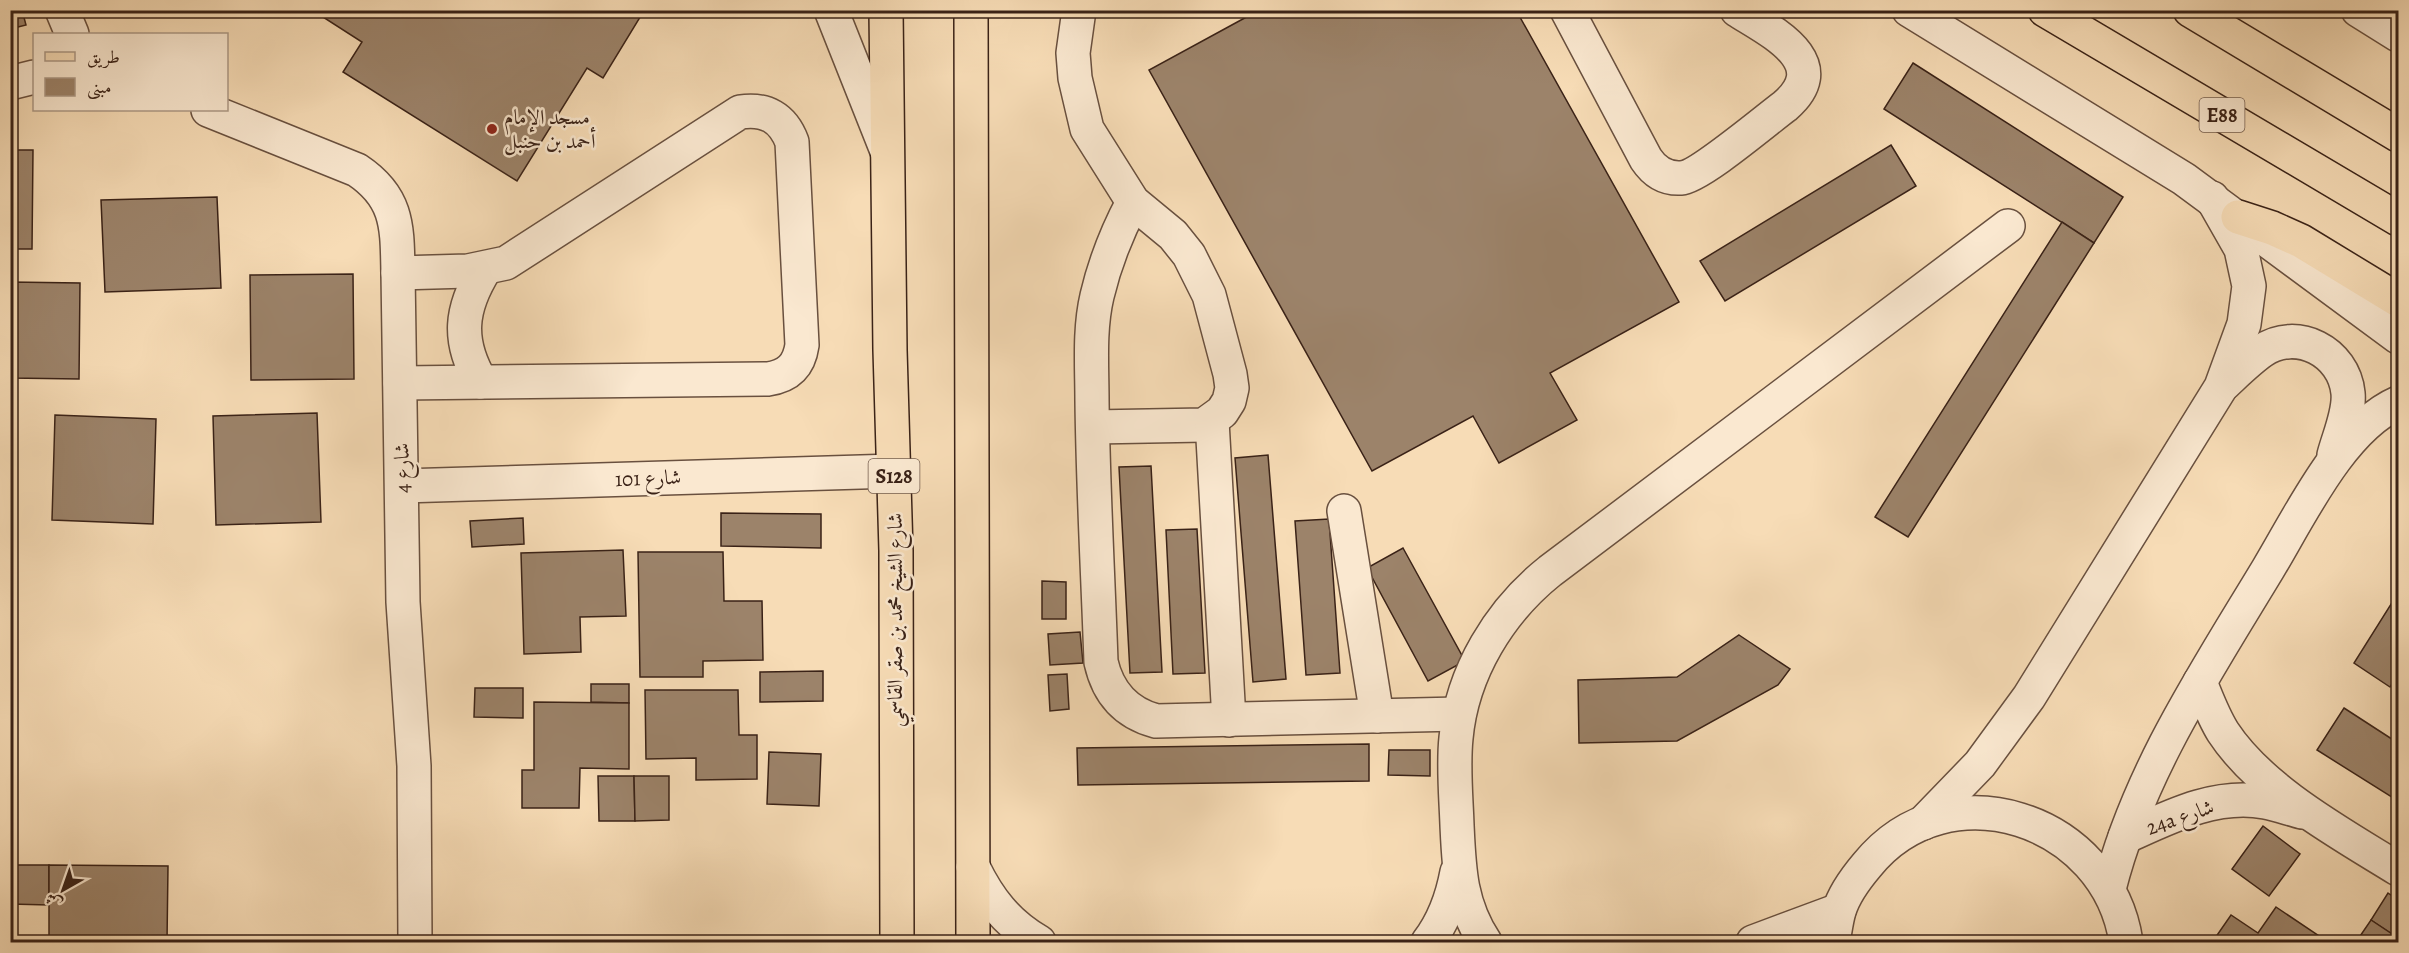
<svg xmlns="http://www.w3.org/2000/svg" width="2409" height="953" viewBox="0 0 2409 953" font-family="Alegreya,Amiri,serif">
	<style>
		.building { fill: #9c836a; stroke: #3a2217; stroke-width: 1.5 }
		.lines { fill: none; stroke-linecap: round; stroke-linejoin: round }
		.minor-casing { stroke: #69503f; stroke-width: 36 }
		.major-casing { stroke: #3a2217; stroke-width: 36 }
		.highway-casing { stroke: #3a2217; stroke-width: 36 }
		.minor { stroke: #fae8d0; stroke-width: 33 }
		.major { stroke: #f7dcb6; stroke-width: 33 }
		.highway { stroke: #f7dcb6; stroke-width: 33 }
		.poi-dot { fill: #8f2418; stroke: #fae8d0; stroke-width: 2 }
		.labels { text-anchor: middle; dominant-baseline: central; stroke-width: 5; stroke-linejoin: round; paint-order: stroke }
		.shield { fill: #fae8d0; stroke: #745d4e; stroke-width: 1.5 }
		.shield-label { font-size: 20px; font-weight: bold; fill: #3a2217 }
		.poi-label { font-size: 21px; fill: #3a2217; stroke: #fae8d0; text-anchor: start }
		.street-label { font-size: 21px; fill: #3a2217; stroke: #fae8d0 }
	</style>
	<rect width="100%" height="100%" fill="#f7dcb6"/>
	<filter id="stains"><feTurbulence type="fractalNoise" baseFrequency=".00333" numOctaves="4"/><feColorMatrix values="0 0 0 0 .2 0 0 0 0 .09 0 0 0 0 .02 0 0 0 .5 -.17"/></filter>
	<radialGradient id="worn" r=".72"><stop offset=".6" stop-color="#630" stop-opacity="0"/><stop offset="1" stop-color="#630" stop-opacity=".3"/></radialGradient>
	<g class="building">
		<polygon points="10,10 22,10 26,25 10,29"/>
		<polygon points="312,10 636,10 642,14 603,78 587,68 517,181 343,72 362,42"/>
		<polygon points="1251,10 1516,10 1679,302 1550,373 1577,420 1499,463 1473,416 1372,471 1149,70 1252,14"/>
		<polygon points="1913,63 2123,197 2094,243 1884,109"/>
		<polygon points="1891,145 1916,186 1725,301 1700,261"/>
		<polygon points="10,150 33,150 32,249 10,249"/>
		<polygon points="217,197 221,288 105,292 101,200"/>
		<polygon points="2062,222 2094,243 1908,537 1875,517"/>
		<polygon points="353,274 354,379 251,380 250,275"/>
		<polygon points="10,282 80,283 79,379 10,378"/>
		<polygon points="317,413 321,522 216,525 213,416"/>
		<polygon points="55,415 156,419 153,524 52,520"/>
		<polygon points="1268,455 1286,679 1253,682 1235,458"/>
		<polygon points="1151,466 1162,672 1130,673 1119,467"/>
		<polygon points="721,513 821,514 821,548 721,546"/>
		<polygon points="523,518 524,544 472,547 470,521"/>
		<polygon points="1329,519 1340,673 1306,675 1295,521"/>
		<polygon points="1197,529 1205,673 1173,674 1166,530"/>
		<polygon points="1403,548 1465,661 1428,681 1367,568"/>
		<polygon points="623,550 626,616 580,617 581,652 524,654 521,553"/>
		<polygon points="638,552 723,552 724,601 762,601 763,660 703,661 703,677 640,677"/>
		<polygon points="1042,581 1066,582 1066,619 1042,619"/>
		<polygon points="2398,593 2398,673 2390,687 2354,663"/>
		<polygon points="1080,632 1083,663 1050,665 1048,634"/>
		<polygon points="1739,635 1790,669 1778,685 1677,741 1579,743 1578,680 1677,677"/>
		<polygon points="823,671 823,701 760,702 760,672"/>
		<polygon points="1067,674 1069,709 1050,711 1048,675"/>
		<polygon points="591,684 629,684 629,703 591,702"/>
		<polygon points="475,688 523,688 523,718 474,717"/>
		<polygon points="645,690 738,690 739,735 757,735 757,779 696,780 696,758 646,759"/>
		<polygon points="534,702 629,703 629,769 580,768 579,808 522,808 522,770 534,770"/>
		<polygon points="2344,708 2398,743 2398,801 2317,750"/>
		<polygon points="1369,744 1369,781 1078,785 1077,748"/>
		<polygon points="1389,750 1430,750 1430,776 1388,775"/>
		<polygon points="769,752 821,754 819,806 767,804"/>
		<polygon points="598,776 634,776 635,821 599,821"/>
		<polygon points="634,776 669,776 669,820 635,821"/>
		<polygon points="2263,826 2300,854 2269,896 2232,869"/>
		<polygon points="10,865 49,865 49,905 10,904"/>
		<polygon points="49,865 168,866 167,942 49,942"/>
		<polygon points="2388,893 2398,900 2398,938 2371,920"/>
		<polygon points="2276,907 2328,942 2213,941 2231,915 2258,933"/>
		<polygon points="2371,920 2398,938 2398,942 2356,942"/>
	</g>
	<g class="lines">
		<defs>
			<g id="minor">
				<polyline points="62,10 72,34"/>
				<polyline points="831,10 887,151"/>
				<polyline points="1079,10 1073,53 1075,78 1087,129 1133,202 1173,235 1189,255 1209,295 1230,374 1232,388 1229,401 1222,412 1204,425 1093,427"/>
				<path d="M1567,10l79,149c8,12 19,20 35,19 18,-1 85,-58 104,-72 51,-44 -15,-75 -48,-96"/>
				<polyline points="1909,10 2184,179 2398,337"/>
				<polyline points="2358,10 2398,35"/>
				<polyline points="10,83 34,77"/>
				<path d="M208,110l149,60c42,28 40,58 41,103l5,329 11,164 1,176"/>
				<path d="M1133,202c-16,30 -28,60 -36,94 -8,34 -5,70 -5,105 1,87 6,174 9,261 7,31 25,51 55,59l303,-7"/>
				<path d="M398,273l70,-2 38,-8 234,-151c26,-4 43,6 52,30l10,203c-3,21 -14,31 -34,34l-368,4"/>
				<path d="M481,382c-24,-41 -21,-73 4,-113"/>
				<path d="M2224,384c12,-11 25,-24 38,-33 35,-24 82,1 86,42 2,19 -9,43 -14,62"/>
				<polyline points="1212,421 1229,720"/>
				<polyline points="402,486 894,471"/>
				<polyline points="1344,511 1377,716"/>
				<path d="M2200,682c7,17 13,34 23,50 38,58 117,101 175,137"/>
				<polyline points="1923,823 1980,764 2029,697 2221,387 2244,324 2249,286 2241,249 2212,198"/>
				<path d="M2125,837c44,-20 90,-44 140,-35 12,2 25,7 37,10"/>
				<path d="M973,867c16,33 34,56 66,75"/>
				<path d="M2109,889c29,-116 98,-219 159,-320 32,-53 73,-141 130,-166"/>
				<path d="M1428,942c16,-21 24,-43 29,-70"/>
				<path d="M1485,942c-25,-38 -26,-73 -28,-117 -1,-29 -4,-59 -1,-87 6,-66 44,-127 94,-167l458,-345"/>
				<polyline points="1753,942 1839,910"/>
				<path d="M1833,942c2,-10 3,-21 6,-31 5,-17 17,-33 28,-46 81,-100 241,-46 259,77"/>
			</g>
			<g id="major">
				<polyline points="886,10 890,350 896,551 897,942"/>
				<polyline points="971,10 973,942"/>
			</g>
			<g id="highway">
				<polyline points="2045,10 2398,219"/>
				<polyline points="2190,10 2398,135"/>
				<polyline points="2238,217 2272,228 2301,241 2398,300"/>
			</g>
		</defs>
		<use href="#minor" class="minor-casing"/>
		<use href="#major" class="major-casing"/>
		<use href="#highway" class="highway-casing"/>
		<use href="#minor" class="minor"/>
		<use href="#major" class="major"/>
		<use href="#highway" class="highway"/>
	</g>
	<circle class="poi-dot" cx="492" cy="129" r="6"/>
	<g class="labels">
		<g class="shield">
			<rect x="2199.5" y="98" width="45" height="34" rx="4.5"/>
			<rect x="868.5" y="459" width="51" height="34" rx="4.5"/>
		</g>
		<g class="shield-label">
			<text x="2222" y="115">E88</text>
			<text x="894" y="476">S128</text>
		</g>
		<g class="poi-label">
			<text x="504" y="117">مسجد الإمام<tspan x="504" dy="24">أحمد بن حنبل</tspan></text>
		</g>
		<g class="street-label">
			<text transform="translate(402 468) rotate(-91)">شارع 4</text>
			<text transform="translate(648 478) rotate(-2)">شارع 101</text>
			<text transform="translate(895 620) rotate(-90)">شارع الشيخ محمد بن صقر القاسمي</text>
			<text transform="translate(2180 817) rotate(-19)">24a شارع</text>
		</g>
	</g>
	<rect width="2409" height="953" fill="none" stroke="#f7dcb6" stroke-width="36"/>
	<rect x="12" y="12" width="2385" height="929" fill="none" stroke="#3a2217" stroke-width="3"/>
	<rect x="18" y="18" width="2373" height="917" fill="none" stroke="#3a2217" stroke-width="1.5"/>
	<rect x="33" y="33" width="195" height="78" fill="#fae8d0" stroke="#ad9986" stroke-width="1.5"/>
	<rect x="45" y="52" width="30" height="9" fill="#f7dcb6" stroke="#ad9986" stroke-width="1.5"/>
	<text x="87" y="63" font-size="18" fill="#3a2217">طريق</text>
	<rect x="45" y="78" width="30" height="18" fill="#9c836a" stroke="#ad9986" stroke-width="1.5"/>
	<text x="87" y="93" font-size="18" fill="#3a2217">مبنى</text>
	<g transform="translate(63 890) rotate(220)" stroke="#fae8d0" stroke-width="4.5" paint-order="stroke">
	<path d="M0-4.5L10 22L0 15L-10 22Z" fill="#3a2217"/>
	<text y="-9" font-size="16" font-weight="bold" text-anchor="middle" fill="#3a2217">ش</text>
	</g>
	<rect width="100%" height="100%" filter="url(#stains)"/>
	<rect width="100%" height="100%" fill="url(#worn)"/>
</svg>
